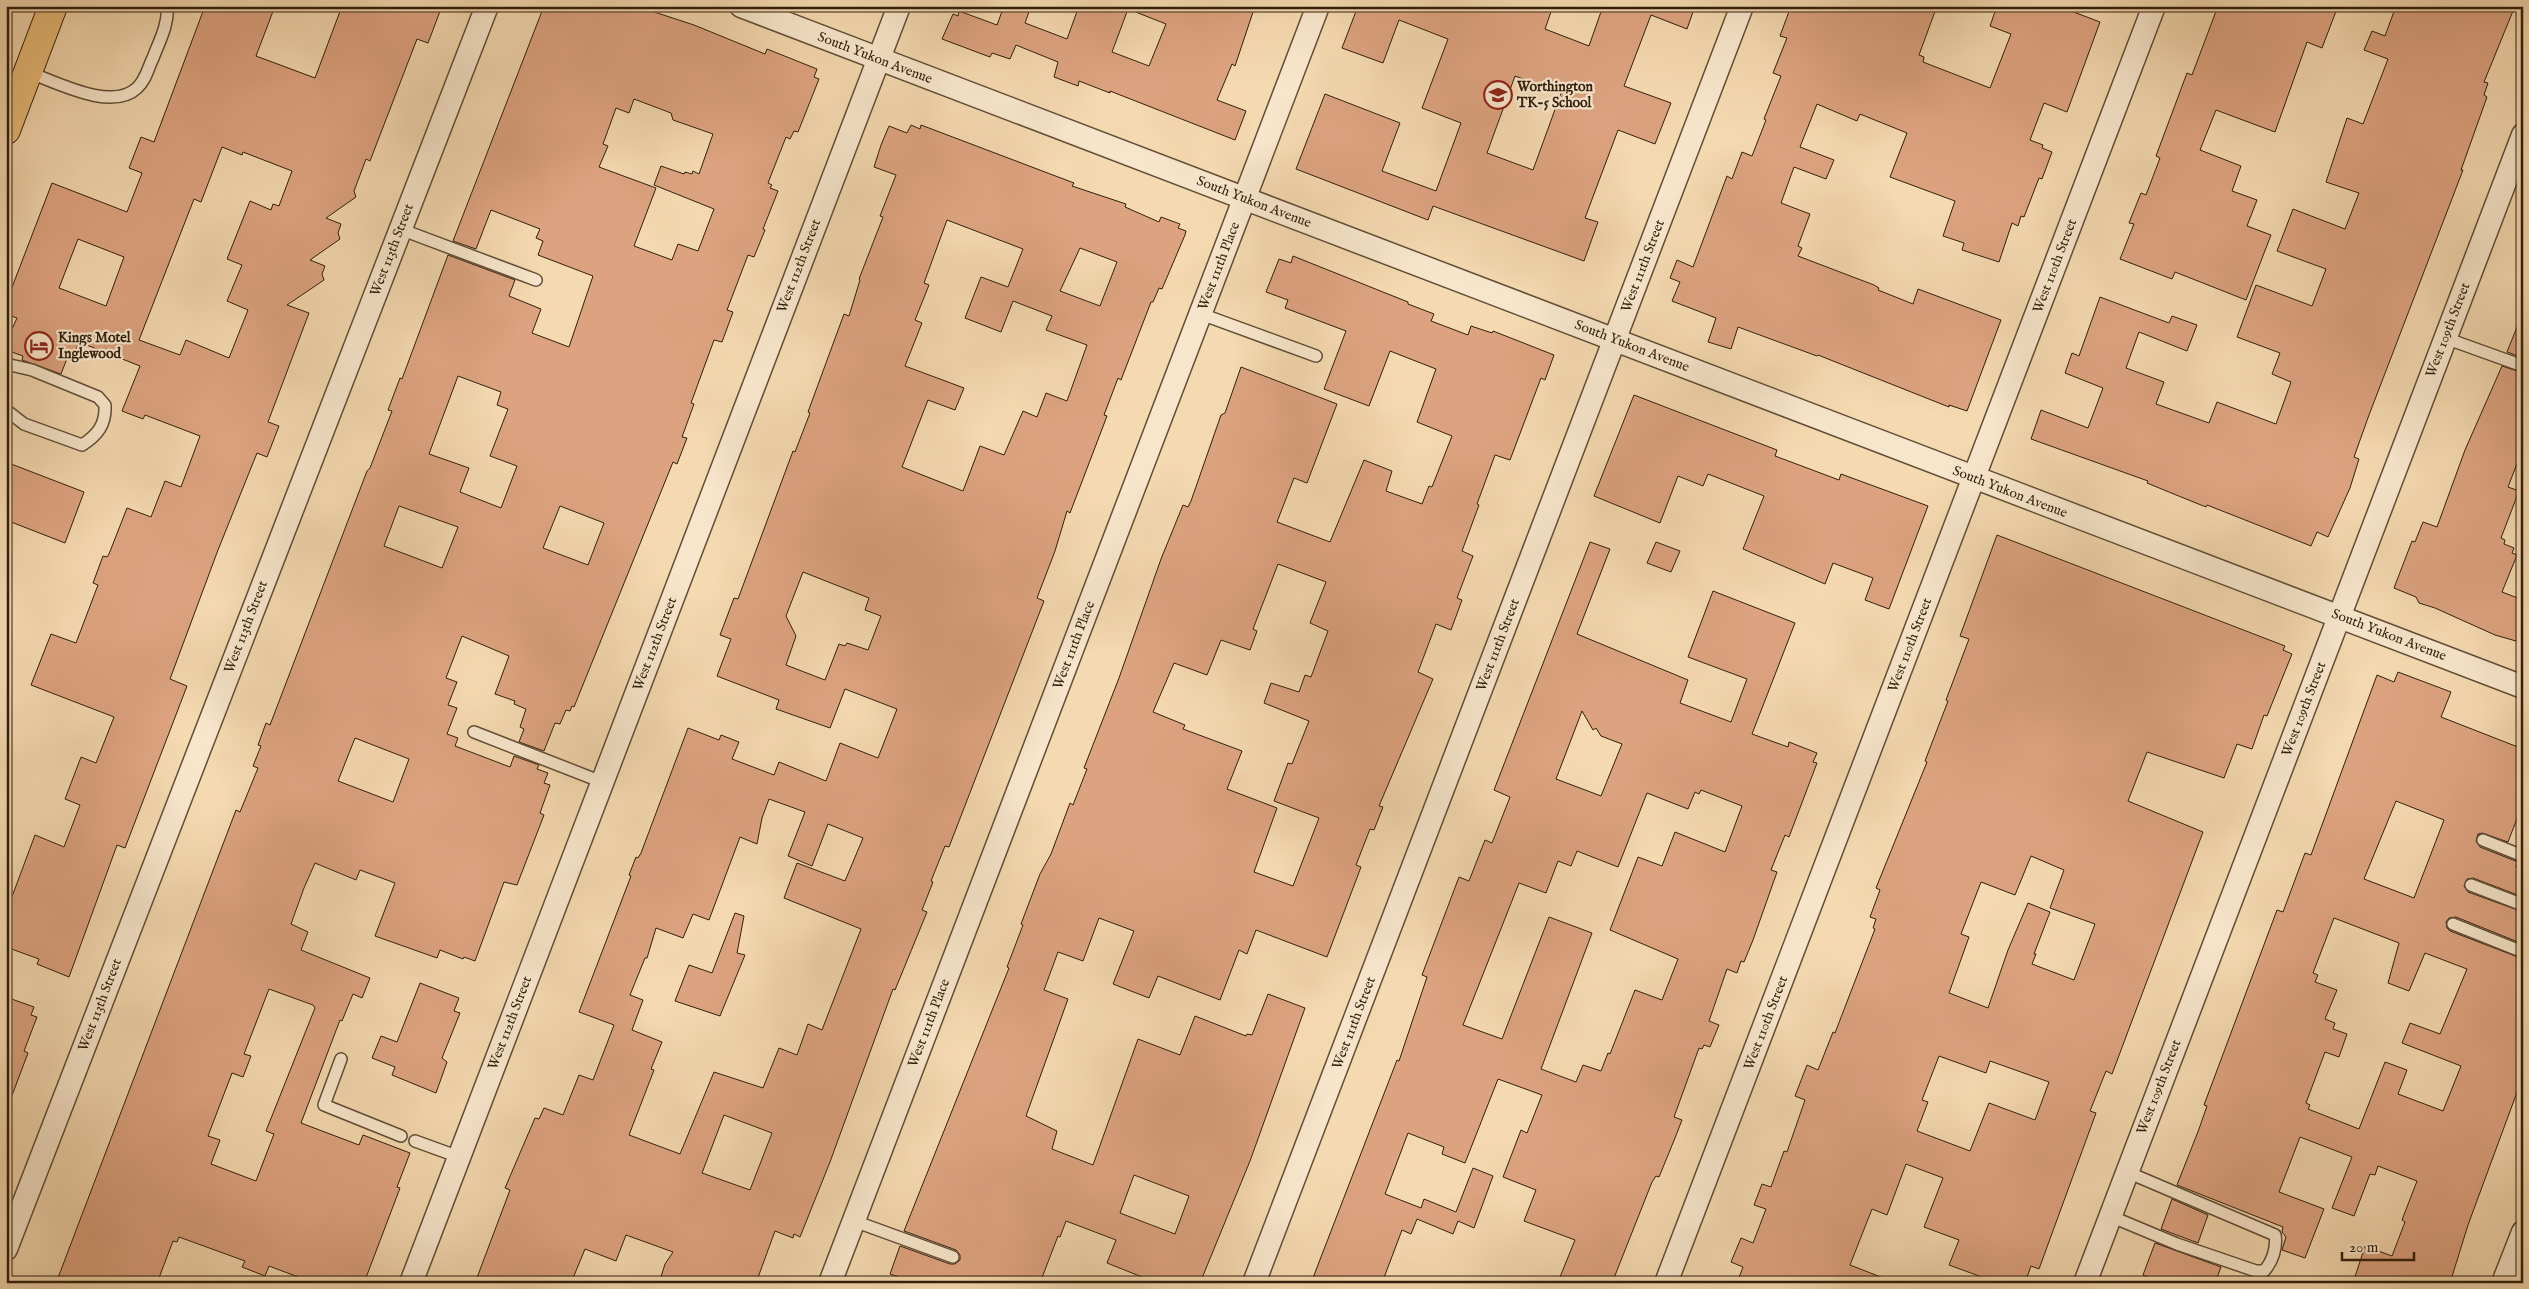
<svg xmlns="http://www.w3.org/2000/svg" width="2529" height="1289" viewBox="0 0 2529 1289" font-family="'IM FELL English',serif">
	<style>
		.building { fill: #dda380; stroke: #301f0d; fill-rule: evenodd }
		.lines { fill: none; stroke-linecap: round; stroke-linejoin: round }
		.service-casing { stroke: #614e36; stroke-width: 14 }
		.minor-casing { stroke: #614e36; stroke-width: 25 }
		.primary-casing { stroke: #301f0d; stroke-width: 30 }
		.service { stroke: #f8e6cc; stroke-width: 11 }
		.minor { stroke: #f8e6cc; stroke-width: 22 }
		.primary { stroke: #eabc78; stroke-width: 28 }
		.labels { text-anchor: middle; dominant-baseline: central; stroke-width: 4.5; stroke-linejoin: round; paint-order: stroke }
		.street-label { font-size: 14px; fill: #301f0d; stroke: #f8e6cc }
		.poi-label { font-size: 14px; font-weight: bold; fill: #301f0d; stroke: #f8e6cc; text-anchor: start }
	</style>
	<rect width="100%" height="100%" fill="#f5d9b0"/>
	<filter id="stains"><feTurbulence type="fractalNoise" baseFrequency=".004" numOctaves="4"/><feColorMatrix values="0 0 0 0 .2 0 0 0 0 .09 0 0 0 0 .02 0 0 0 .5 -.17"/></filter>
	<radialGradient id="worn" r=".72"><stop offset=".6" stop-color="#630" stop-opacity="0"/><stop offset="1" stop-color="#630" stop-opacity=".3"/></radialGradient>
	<g class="building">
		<path d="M205,6h70l-19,50 59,22 27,-72h100l-14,37 -11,-4 -47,122 -4,-2 -12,32 2,6 -30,21 15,6 -3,9 2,6 -30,21 15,6 -3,8 2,6 -37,25 22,8 -41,109 11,4 -12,31 -10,-4 -39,97 -48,129 17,7 -62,162 -8,-3 -48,132 -32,-13 2,-5 -33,-12v-47l4,2 25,-67 29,12 16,-42 -15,-6 16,-42 15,6 18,-46 -83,-32 20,-51 25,9 22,-58 -5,-2 10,-27 4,1 2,-3 18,-46 24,9 14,-36 16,6 19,-51 -55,-21 -2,4 -21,-8 18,-45 -61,-24 -6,15 -5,-1 -7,18 -39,-14 1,-4 -17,-6v-8l11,-24 -11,-4v-11l46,-120 75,29 15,-39 -13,-5 12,-31 13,5zM222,147l20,8 1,-3 49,19 -13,35 -6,-2 -2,6 -21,-9 -23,58 15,6 -15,36 21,9 -19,48 -43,-18 -6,15 -41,-15 55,-141 7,3zM78,239l46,18 -18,49 -47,-18z"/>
		<path d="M544,6h92l58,19 71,29 2,-5 50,20 -3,8 5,2 -21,53 -4,-1 -4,8 -4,-2 -18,46 4,2 -2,3 8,3 -15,38 2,1 -11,27 -6,-2 -21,55 6,2 -11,30 -8,-2 -23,63 3,1 -12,33 5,1 -10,26 -4,-2 -99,245 -2,-1 -2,5 -4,-1 -6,14 -5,-1 -11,28 -25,-9 5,-13 -4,-2 6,-18 -12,-5 1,-3 -20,-7 14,-38 -47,-20 -16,42 11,4 -9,23 9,3 -10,26 11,4 -3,8 55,21 4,-11 25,9 -2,4 11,4 -4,10 6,2 -10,28 4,2 -27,70 -13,-3 -29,79 -11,-4 -1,2 -23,-9 -3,8 -62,-22 20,-53 -35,-13 -4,10 -41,-17 -11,25 -13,36 17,8 -7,18 69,28 -8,20 -9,-4 -11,27 -2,-1 -39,103 58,22 4,-10 47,18 -13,34 3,1 -36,95h-50l-45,-17 -4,10 -23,-9 3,-6 -66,-24 -2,5 -4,-1 -16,42h-101l180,-473 4,2 18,-44 -5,-2 8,-20 -3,-1 8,-22 4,2 97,-254 3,-3 22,-57 -4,-1 12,-32 2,1 46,-124 67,25 -6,16 32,13 -9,24 37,14 24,-71 -55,-21 5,-14 -7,-3 4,-9 -49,-19 -15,39 -23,-8zM634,99l37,14 2,7 40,14 -14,40 -6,-3 -1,3 -7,-2 -1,2 -23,-8 -7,19 60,24 -16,42 -20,-7 -6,16 -38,-14 22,-58 -57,-21 9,-21 -5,-2 13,-36 13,5zM458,376l43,16 -4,13 11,4 -18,47 27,10 -16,42 -41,-16 9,-24 -40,-14zM399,506l59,21 -16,41 -58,-22zM560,506l44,17 -16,42 -45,-17zM355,738l54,21 -16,43 -55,-21zM269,989l44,16 2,3 -49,123 8,3 -18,47 -45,-17 9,-24 -12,-4 24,-63 11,4 8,-21 -7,-2z"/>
		<path d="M1004,6h27l-6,17 42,16 12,-33h176l-20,60 -3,-2 -15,36 29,11 -11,29 -125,-49v2l-31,-12 -1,5 -24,-9 4,-15 -42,-17 -6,14 -18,-6 -2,4 -48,-18 11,-25 5,2 1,-5 38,14zM1128,9l38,15 -17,42 -37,-14z"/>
		<path d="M1358,6h195l-8,23 44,17 14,-40h92l-8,23 -36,-14 -27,71 47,17 -16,41 -37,-14 -33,88 13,4 -14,39 -151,-55 -5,14 -132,-51 29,-75 75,29 -18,48 54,20 25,-68 -39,-15 26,-69 -49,-19 -16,43 -41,-15zM1515,76l46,17 -28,77 -46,-17z"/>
		<polygon points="1791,6 1937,6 1919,55 1924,57 1923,62 1990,88 2011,34 1990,26 1997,6 2073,6 2071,11 2100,22 2067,112 2044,103 2030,140 2043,145 2042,148 2052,152 2042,179 2039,178 2024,217 2021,216 2018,226 2012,223 1999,262 1962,250 1964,243 1943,236 1955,201 1890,177 1907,133 1860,114 1857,121 1817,104 1800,147 1834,160 1826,179 1794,167 1781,203 1810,214 1798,246 1802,248 1798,256 1874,285 1879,288 1878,290 1913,304 1918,289 2001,320 1967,411 1949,405 1949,407 1818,355 1817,356 1738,327 1731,349 1708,342 1716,318 1672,301 1680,282 1670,278 1677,260 1693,267 1727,176 1732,179 1742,152 1752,156 1766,120 1764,119 1781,76 1773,73 1787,38 1780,36"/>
		<polygon points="2218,6 2338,6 2322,48 2307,42 2275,132 2216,110 2200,150 2241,166 2232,191 2257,200 2247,226 2271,235 2246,300 2175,272 2172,279 2120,259 2134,224 2129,223 2141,193 2146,195 2160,158 2156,156 2187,73 2192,75"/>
		<polygon points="2396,6 2515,6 2484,82 2488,83 2484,95 2487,97 2461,170 2463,170 2369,415 2354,457 2359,459 2350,488 2328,537 2317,532 2311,546 2207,505 2206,507 2186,499 2147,483 2148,481 2031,439 2041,410 2088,428 2103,388 2065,373 2072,353 2079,356 2100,297 2169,323 2172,316 2197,325 2187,351 2139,332 2126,368 2164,382 2156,404 2209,423 2217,402 2276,424 2291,382 2272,374 2280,353 2237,337 2256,285 2312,306 2326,269 2277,251 2293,209 2345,229 2359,193 2326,182 2347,118 2363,124 2388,59 2364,50 2372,31 2385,36"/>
		<path d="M911,125l9,4 1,-4 153,58 -2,3 54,18 -1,3 34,15 2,-5 19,7 -2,4 8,3 -1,4 -23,54 -3,-1 -6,14h-2l-30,78 -3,-2 -14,37 3,1 -37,97 -3,-2 -12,40 -18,47 7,3 -95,246 -4,-1 -14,35 2,1 -11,28 5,2 -32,78 -2,-1 -63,173 -30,75 -6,-3 -1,4 -18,-7 -19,52h-97l6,-19 8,-12 -47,-17 -10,26 -31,-12 -14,34h-96l35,-93 -5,-2 30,-70 4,1 5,-11 19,7 16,-40 14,5 21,-55 -35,-13 52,-136 -2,-1 7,-18 2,1 3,-5 47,-125 31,12 2,-5 18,7 -7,17 42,16 5,-13 47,19 14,-38 38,15 19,-49 -52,-20 -15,39 -54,-19 3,-9 -62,-24 14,-37 -11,-4 14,-37 4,1 55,-148 2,1 15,-39 -2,-1 36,-98 5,2 11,-36 -1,-1 24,-62 -3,-1 16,-41 -22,-8 7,-22 8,-19 18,7zM947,220l76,29 -15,38 -27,-10 -16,41 36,14 12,-31 39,15 -6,14 41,15 -20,56 -21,-8 -9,24 -14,-6 -19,44 -24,-9 -17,45 -61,-24 26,-67 27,10 9,-22 -59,-22 17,-43 -7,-3 14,-35 -5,-2zM1080,248l37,14 -17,44 -40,-15zM803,572l66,26 -4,12 16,6 -13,34 -21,-7 -2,3 -6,-2 -14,36 -39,-15 10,-29 -10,-20zM769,799l36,13 -17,44 24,10 16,-42 35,14 -18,43 -48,-18 -13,35 77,31 -39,101 -14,-6 -11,31 -18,-7 -16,40 -49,-16 -34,82 -51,-19 25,-65 -3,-1 11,-27 -30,-12 11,-30 -13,-5 15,-37h2l9,-30 27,10 10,-24 16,6 31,-83 17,7 5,-26zM724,1115l48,18 -22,57 -48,-17z"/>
		<path d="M1293,256l115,46v2l26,10 -3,7 37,14 3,-9 21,7 1,-2 61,24 -9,25 -4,-2 -31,82 -15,-5 -18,49 2,1 -17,46 11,5 -16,42 5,2 -11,30 -15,-6 -18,48 15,7 -54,127 4,1 -9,23 -4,-1 -14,36 5,2 -34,90 -71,-27 -9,24 -8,-4 -19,50 -62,-24 -9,22 -36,-14 21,-53 -35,-13 -16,43 -25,-9 -14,38 24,9 -42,117 31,15 -5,18 41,16 45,-126 42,16 15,-39 51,20 1,-2 5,1 16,-41 37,14 -55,153 -50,122h-43l-50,-20 9,-23 -50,-19 -6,16 -2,-1 -18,47h-125l-25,-9 10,-28 50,18h5l5,-4v-5l-4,-5 -52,-19 105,-263 -2,-1 16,-42 -2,-1 19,-50 11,-20 19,-51 3,2 14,-36 -3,-1 35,-90 42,-119 22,-54 5,2 3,-6 30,-86 4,-2 16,-46 96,37 -30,79 -13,-5 -17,44 53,20 34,-82 28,11 -6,20 36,13 7,-18 3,1 20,-51 -35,-14 19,-53 -46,-18 -21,55 -45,-17 22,-58 -61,-23 3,-8 -22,-8 13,-33 12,4zM1278,564l48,18 -16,41 18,8 -17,46 -6,-2 -6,17 -28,-9 -7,20 45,18 -17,43 -4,-1 -14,38 45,17 -26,68 -39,-14 23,-64 -50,-19 15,-38 -59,-22 2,-4 -32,-13 21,-49 33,12 14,-35 29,10 7,-19 -4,-2zM1134,1175l55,21 -14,38 -55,-21z"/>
		<polygon points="2521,317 2523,317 2523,358 2507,352"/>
		<polygon points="2502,366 2523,373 2523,448 2508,487 2519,491 2501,538 2505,540 2504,544 2514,548 2512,553 2517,555 2502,592 2523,600 2523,643 2495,635 2435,608 2419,603 2416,597 2394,588 2412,541 2415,542 2423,522 2437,527 2465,450"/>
		<polygon points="1634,395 1777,450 1775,456 1839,480 1841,474 1928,506 1889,609 1865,600 1873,578 1833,563 1825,584 1743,549 1764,496 1708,474 1703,486 1678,476 1660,523 1594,496"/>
		<polygon points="6,462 84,492 65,543 6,520"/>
		<path d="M1997,535l288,111 -2,4 9,4 -25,62 -3,-1 -12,34 -15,-5 -13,34 -77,-26 -19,49 75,31 -91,242 -6,-3 -16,40 6,2 -57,156 -8,-3 -6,17h-48l2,-7 -30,-11 10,-25 -35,-13 19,-49 -37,-14 -19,51 -15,-6 -22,56 41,16v2h-154l6,-16 -12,-5 10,-24 12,5 13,-34 -12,-4 8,-21 9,3 13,-36 3,1 18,-52 -10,-4 12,-31 11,5 15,-38 2,1 40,-104 -2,-1 3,-9 -6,-2 10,-27 -4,-2 51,-126 -2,-1 23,-60 -2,-1 23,-61 -9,-3zM2031,856l33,14 -14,38 45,16 -21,56 -42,-16 4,-10h-2l16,-42 -22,-9 -20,47 -20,58 -39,-15 20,-56 -8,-3 20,-52 34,13zM1939,1056l47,17 4,-12 59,21 -14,38 -46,-17 -19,48 -53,-20 11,-29 -6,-2z"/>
		<path d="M1590,542l20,7 -33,85 111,46 -8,23 51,19 16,-43 -59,-22 25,-66 82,32 -43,111 36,13 1,-5 28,11 -4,9 4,1 -28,74 -4,-2 -14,35 6,2 -24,68 -9,22 -3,-1 -4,12 -10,-4 -18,52 10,4 -9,22 -6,-2 -2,4 -3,-1 -25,69 8,3 -7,18 -16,39 -3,-1 -4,6 -40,101h-38l-14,-6 15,-37 -51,-19 12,-31 -33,-13 18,-47 6,3 15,-38 -44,-16 -33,84 -23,-9 2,-7 -36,-14 -23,61 36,14 3,-9 32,13 17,-44 20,8 -19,52 -16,-7 -5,13 -36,-15 -6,15 -9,-4 -20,53h-71l86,-223 2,1 28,-84 -5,-2 37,-98 10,4 16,-41 7,3 18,-46 -16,-7zM1582,711l11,19 3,-2 5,8 21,8 -21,52 -45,-17zM1701,790l41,16 -17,46 -50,-20 -13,34 -24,-9 -28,73 68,29 -16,41 -27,-10 -25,64 -2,-1 -7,18 -18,-6 -7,17 -35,-13 51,-136 -43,-16 -47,122 -39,-14 56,-142 27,10 12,-32 13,5 6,-15 41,16 29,-74 41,16 7,-17 4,2z"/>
		<polygon points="1656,542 1680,551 1671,572 1647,563"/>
		<path d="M2398,672l53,20 -10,25 82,32v54l-15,39 -26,-9 -4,1 -2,7 4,6 38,15 -2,5 7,3v27l-50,-19 -6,1 -3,7 4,6 55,20v32l-67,-27 -7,1 -3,4 1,6 3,3 73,28v117l-55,149 -18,58h-97l12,-37 27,10 13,-34 -3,-2 15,-39 -39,-15 -3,9 -5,-1 -16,42 -22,-8 20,-51 -52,-20 -21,55 45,17 -19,49 -23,-8 4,-13 -4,-5 1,-5 -106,-42 22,-56 8,-23 -3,-1 73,-195 6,2 22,-59 6,2 66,-180 17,7zM2396,801l48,19 -30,78 -50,-19zM2334,918l65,25 -11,40 21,8 16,-38 42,16 -27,65 -30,-11 -8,20 59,23 -18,45 -45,-17 9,-24 -22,-8 -26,67 -51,-20 2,-4 -4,-2 19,-51 14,5 8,-23 -14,-5 2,-6 -10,-4 12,-29 -22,-8 3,-7 -5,-2z"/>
		<polygon points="735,913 744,916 737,953 745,955 720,1016 675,1001 689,965 712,973"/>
		<polygon points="420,983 459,998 454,1011 460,1013 442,1058 447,1062 436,1093 392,1075 395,1067 372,1058 381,1036 397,1042"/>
		<polygon points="6,997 34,1007 31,1015 37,1017 24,1051 28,1053 8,1106"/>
		<polygon points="2172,1199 2208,1215 2198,1243 2161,1229"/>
		<polygon points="2155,1243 2221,1267 2215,1283 2162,1283 2143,1275"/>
	</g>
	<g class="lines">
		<defs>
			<g id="service">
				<path d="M28,72c28,10 84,40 109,16 9,-8 11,-20 16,-30 6,-16 16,-34 14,-52"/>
				<polyline points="400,229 536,280"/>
				<polyline points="1201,314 1316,356"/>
				<polyline points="2445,338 2523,366"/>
				<path d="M6,364l26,6 66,27 7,8c1,19 -7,30 -23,40l-58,-21 -18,-14"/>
				<polyline points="474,732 602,782"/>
				<polyline points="2483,840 2523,856"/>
				<polyline points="2471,885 2523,905"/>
				<polyline points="2453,924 2523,952"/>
				<polyline points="341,1059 324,1105 401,1136"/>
				<polyline points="415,1141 459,1157"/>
				<path d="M2110,1216l67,28 79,27h8c9,-10 13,-24 11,-36l-148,-63"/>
				<polyline points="854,1221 953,1257"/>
			</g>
			<g id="minor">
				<polyline points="741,6 2523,687"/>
				<polyline points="6,1249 487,6"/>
				<polyline points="411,1283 899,6"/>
				<polyline points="830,1283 1318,6"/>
				<polyline points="1254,1283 1742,6"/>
				<polyline points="1666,1283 2154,6"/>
				<polyline points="2085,1283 2523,135"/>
				<polyline points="2503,1283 2523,1232"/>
			</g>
			<polyline id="primary" points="6,130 53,6"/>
		</defs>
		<use href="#service" class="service-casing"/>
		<use href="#minor" class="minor-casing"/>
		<use href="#primary" class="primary-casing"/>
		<use href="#service" class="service"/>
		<use href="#minor" class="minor"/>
		<use href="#primary" class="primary"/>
	</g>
	<defs>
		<symbol id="school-ring" viewBox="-11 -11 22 22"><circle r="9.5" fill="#f8e6cc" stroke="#8f2418" stroke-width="1.5"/><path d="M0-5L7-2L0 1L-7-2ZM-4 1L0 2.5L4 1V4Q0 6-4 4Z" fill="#8f2418"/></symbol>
		<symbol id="hotel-ring" viewBox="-11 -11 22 22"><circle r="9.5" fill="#f8e6cc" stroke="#8f2418" stroke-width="1.5"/><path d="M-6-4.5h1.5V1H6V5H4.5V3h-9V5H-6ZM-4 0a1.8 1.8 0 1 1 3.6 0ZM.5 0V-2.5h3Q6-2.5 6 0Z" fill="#8f2418"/></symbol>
	</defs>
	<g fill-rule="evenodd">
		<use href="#school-ring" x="1482" y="79" width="32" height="32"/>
		<use href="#hotel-ring" x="23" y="330" width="32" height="32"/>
	</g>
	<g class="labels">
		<g class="street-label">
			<text transform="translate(875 58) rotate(21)">South Yukon Avenue</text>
			<text transform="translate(1254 202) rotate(21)">South Yukon Avenue</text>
			<text transform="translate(392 250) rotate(-69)">West 113th Street</text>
			<text transform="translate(799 266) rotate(-69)">West 112th Street</text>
			<text transform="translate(1219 266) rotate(-69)">West 111th Place</text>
			<text transform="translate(1643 266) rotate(-69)">West 111th Street</text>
			<text transform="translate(2055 266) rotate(-69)">West 110th Street</text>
			<text transform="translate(2448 330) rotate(-69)">West 109th Street</text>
			<text transform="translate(1632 346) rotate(21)">South Yukon Avenue</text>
			<text transform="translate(2010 492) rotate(21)">South Yukon Avenue</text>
			<text transform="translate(246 627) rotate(-69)">West 113th Street</text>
			<text transform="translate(2389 635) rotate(21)">South Yukon Avenue</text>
			<text transform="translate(655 644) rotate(-69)">West 112th Street</text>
			<text transform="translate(1074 645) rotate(-69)">West 111th Place</text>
			<text transform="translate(1498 645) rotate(-69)">West 111th Street</text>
			<text transform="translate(1910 645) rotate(-69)">West 110th Street</text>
			<text transform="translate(2304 709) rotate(-69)">West 109th Street</text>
			<text transform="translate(100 1005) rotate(-69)">West 113th Street</text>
			<text transform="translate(510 1023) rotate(-69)">West 112th Street</text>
			<text transform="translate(929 1023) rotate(-69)">West 111th Place</text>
			<text transform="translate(1354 1023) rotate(-69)">West 111th Street</text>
			<text transform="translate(1766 1023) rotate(-69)">West 110th Street</text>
			<text transform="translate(2159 1087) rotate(-69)">West 109th Street</text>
		</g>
		<g class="poi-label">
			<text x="1517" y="87">Worthington<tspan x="1517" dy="16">TK-5 School</tspan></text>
			<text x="58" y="338">Kings Motel<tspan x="58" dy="16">Inglewood</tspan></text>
		</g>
	</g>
	<rect width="2529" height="1289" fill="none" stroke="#f5d9b0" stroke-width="25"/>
	<rect x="8" y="8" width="2514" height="1274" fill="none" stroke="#301f0d" stroke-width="2.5"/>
	<rect x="12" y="12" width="2504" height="1264" fill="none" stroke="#301f0d"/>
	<path d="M2342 1252v8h72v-8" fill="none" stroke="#301f0d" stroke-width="2.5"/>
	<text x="2349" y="1252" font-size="15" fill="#301f0d" stroke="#f8e6cc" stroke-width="4" paint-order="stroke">20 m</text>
	<rect width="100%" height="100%" filter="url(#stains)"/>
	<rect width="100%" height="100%" fill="url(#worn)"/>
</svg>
